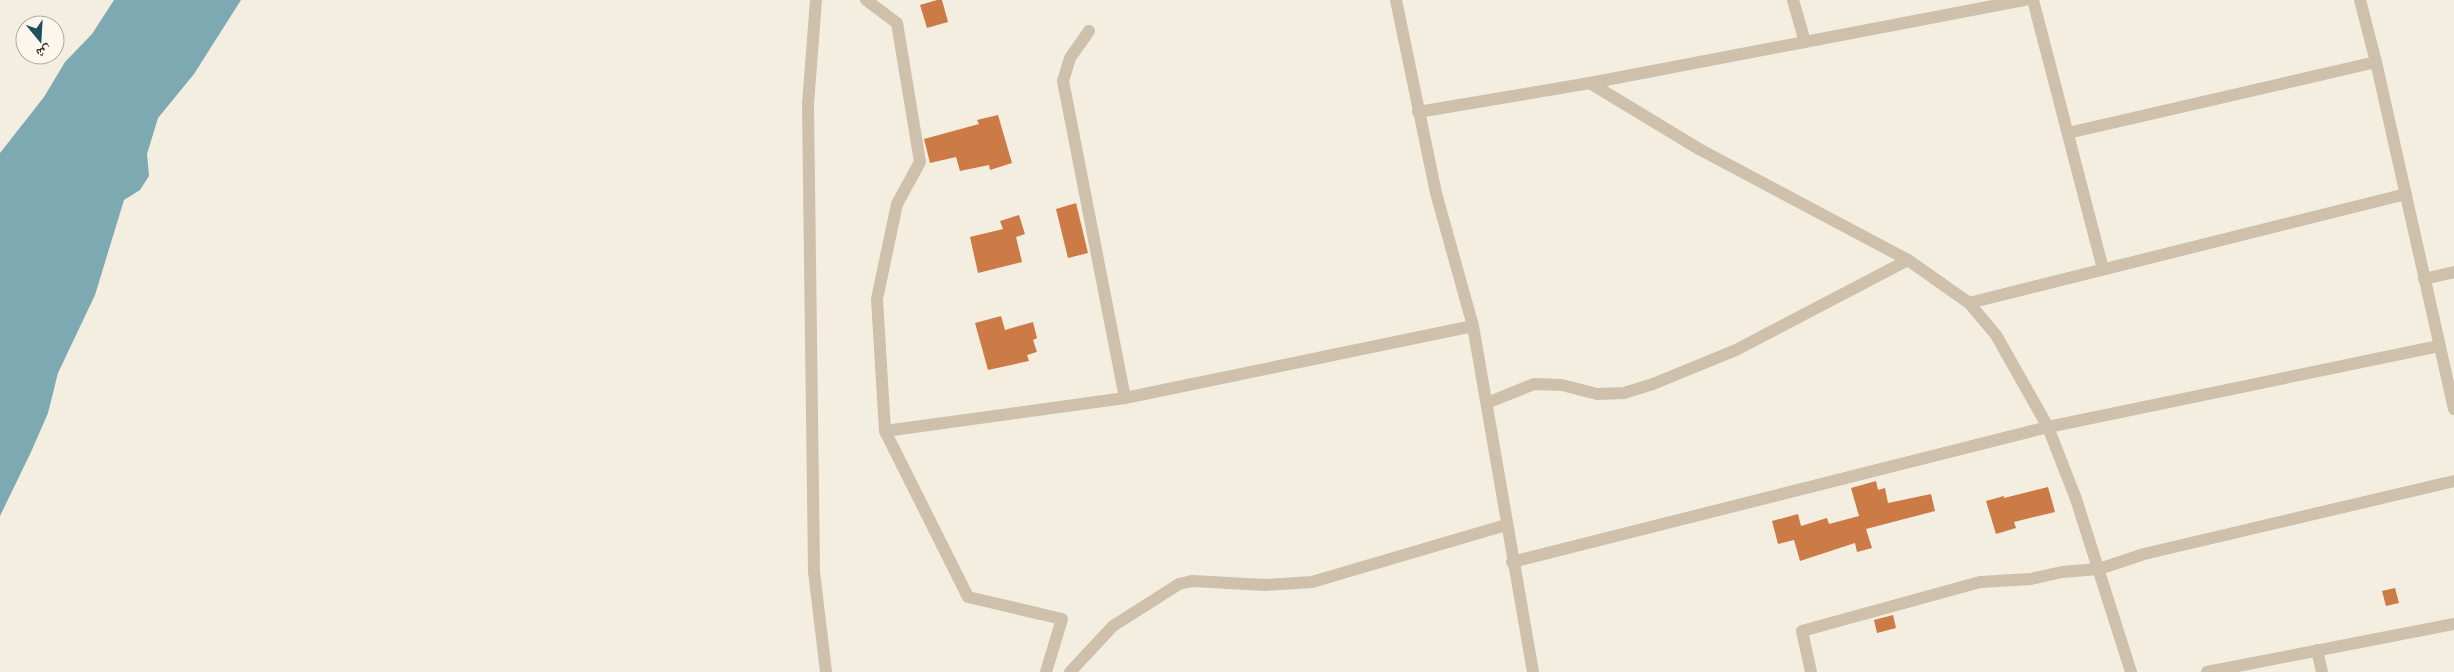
<svg xmlns="http://www.w3.org/2000/svg" width="2454" height="672" viewBox="0 0 2454 672" font-family="'IBM Plex Sans','Noto Naskh Arabic',sans-serif">
	<style>
		.water { fill: #7da9b3 }
		.building { fill: #cc7b47 }
		.lines { fill: none; stroke-linecap: round; stroke-linejoin: round }
		.minor { stroke: #cec0ab; stroke-width: 12 }
	</style>
	<rect width="100%" height="100%" fill="#f4eee0"/>
	<polygon class="water" points="114,0 241,0 194,74 158,118 147,154 149,176 140,190 124,200 95,295 58,373 48,413 31,452 0,516 0,153 44,97 65,62 92,34"/>
	<g class="building">
		<polygon points="937,0 942,0 948,22 927,28 920,5"/>
		<polygon points="998,115 1012,163 990,170 989,165 960,171 956,157 930,163 924,139 979,124 977,120"/>
		<polygon points="1076,203 1088,253 1068,258 1056,209"/>
		<polygon points="1019,215 1025,234 1016,237 1022,262 978,273 970,237 1003,229 1000,221"/>
		<polygon points="1001,316 1005,330 1033,322 1037,338 1033,340 1037,352 1027,355 1029,361 988,370 975,323"/>
		<polygon points="1876,481 1878,490 1885,488 1888,503 1931,494 1935,511 1866,529 1872,548 1857,552 1855,543 1800,561 1794,540 1778,544 1772,521 1798,514 1801,526 1827,518 1829,524 1859,516 1851,488"/>
		<polygon points="2048,487 2055,512 2014,522 2016,528 1996,534 1986,501 2004,496 2004,498"/>
		<polygon points="2395,588 2399,603 2386,606 2382,591"/>
		<polygon points="1893,615 1896,628 1877,633 1874,620"/>
	</g>
	<g class="lines">
		<g class="minor">
			<polyline points="816,0 808,104 814,572 826,672"/>
			<polyline points="866,0 897,23 920,162 897,204 877,299 885,431 968,597 1062,619 1046,672"/>
			<polyline points="1396,0 1436,193 1473,326 1533,672"/>
			<polyline points="1793,0 1805,42"/>
			<polyline points="2033,0 2103,269"/>
			<polyline points="2360,0 2376,62 2454,409"/>
			<polyline points="1089,31 1070,58 1063,81 1125,398"/>
			<polyline points="1590,83 1699,149 1908,260 1969,303 1996,335 2048,427 2076,499 2131,672"/>
			<polyline points="1418,112 1590,83 2024,0"/>
			<polyline points="2068,133 2376,62"/>
			<polyline points="2424,279 2454,272"/>
			<polyline points="1969,303 2406,194"/>
			<polyline points="1487,403 1534,384 1562,385 1597,394 1624,393 1653,384 1736,350 1908,260"/>
			<polyline points="885,431 1125,398 1473,326"/>
			<polyline points="1512,562 2048,427 2439,346"/>
			<polyline points="2317,650 2322,672"/>
			<polyline points="1070,672 1113,626 1179,584 1192,581 1265,585 1312,582 1506,525"/>
			<polyline points="1811,672 1802,631 1980,582 2031,579 2062,572 2099,569 2144,554 2454,481"/>
			<polyline points="2207,672 2454,624"/>
		</g>
	</g>
	<g transform="translate(40 40) rotate(162)"><circle r="24" fill="#fbf7ed" stroke="#aea89f"/>
	<path d="M0-4L9 19L0 12L-9 19Z" fill="#1d5160"/>
	<text y="-8" font-size="14" font-weight="bold" text-anchor="middle" fill="#3b322a">ش</text>
	</g>
</svg>
